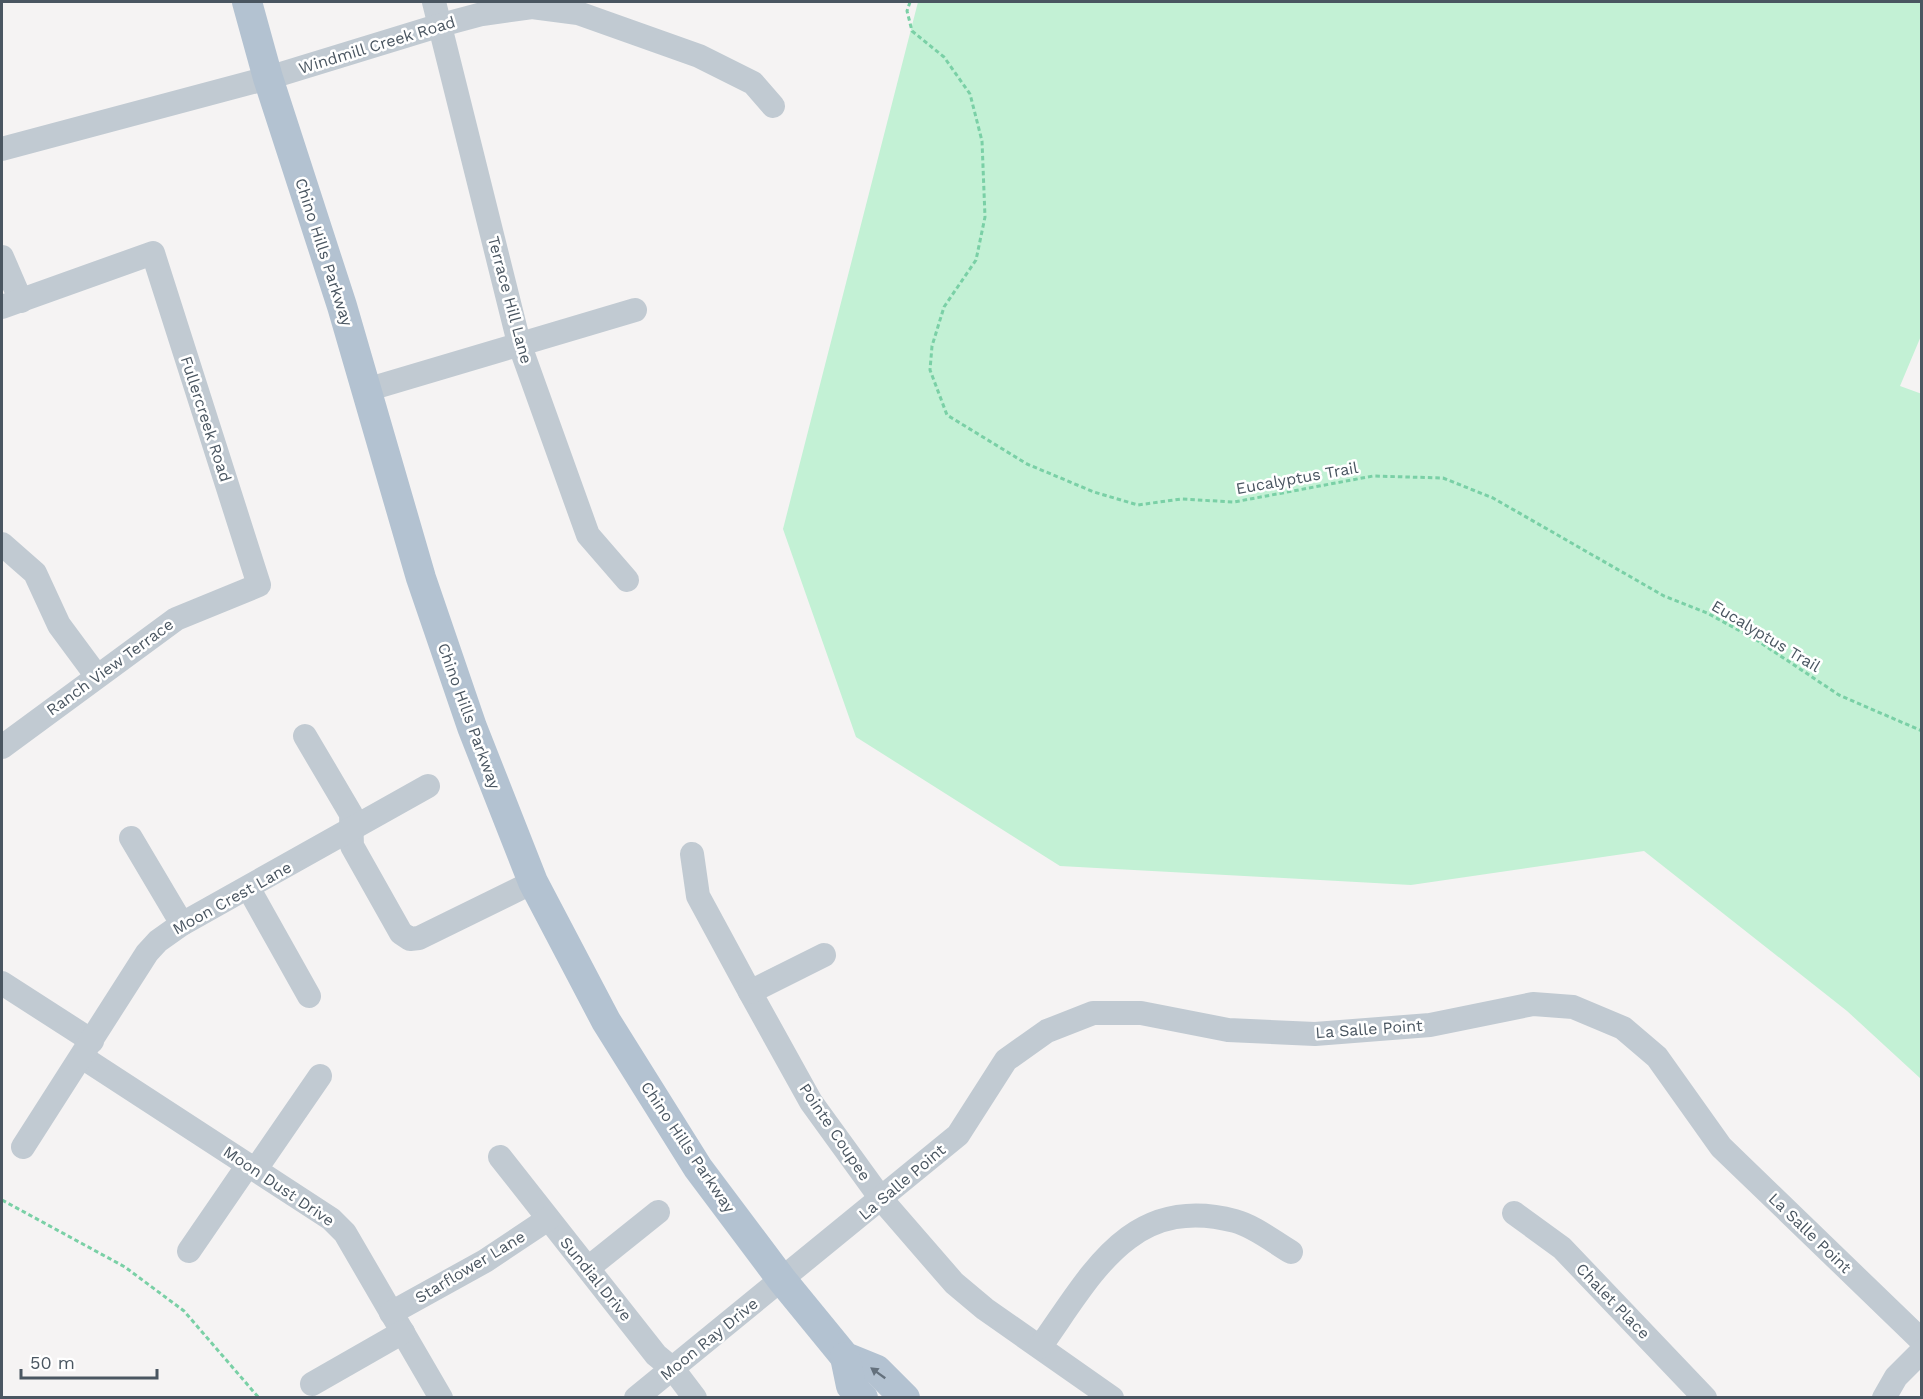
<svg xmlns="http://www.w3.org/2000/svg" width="1923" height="1399" viewBox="0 0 1923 1399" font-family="'Work Sans',sans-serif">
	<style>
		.grass { fill: #c3f1d5 }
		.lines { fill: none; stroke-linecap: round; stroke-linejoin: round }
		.path { stroke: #7ad0a6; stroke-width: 3; stroke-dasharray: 4.5 3; stroke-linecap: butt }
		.minor { stroke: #c1cad2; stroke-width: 24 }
		.major { stroke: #b3c2d1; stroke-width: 30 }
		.oneway { fill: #64717d }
		.labels { text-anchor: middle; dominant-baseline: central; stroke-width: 5; stroke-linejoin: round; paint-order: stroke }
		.street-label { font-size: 16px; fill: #4a5661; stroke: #fff }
	</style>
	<rect width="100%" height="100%" fill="#f5f3f3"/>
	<polygon class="grass" points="918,2 1921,2 1921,336 1900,386 1922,394 1921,1079 1847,1011 1644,851 1411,885 1060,866 856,737 783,529"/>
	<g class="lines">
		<g class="path">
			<polyline points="910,2 907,11 912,31 944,57 970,94 982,141 985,217 976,260 944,307 932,346 930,370 947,415 1027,464 1094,492 1138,505 1181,499 1234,502 1373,476 1443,478 1493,498 1664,596 1707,613 1755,639 1839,695 1922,731"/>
			<polyline points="2,1200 125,1267 184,1311 259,1398"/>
		</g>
		<g class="minor">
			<polyline points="434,2 519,343 588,535 627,580"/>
			<polyline points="2,149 268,78 441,25 482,14 532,7 578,13 699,56 753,83 773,106"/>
			<polyline points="2,257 21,301"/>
			<polyline points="2,307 153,253 259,585 176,619 2,747"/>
			<polyline points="366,390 635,310"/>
			<polyline points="2,544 35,573 59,625 96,675"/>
			<polyline points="305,736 351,814 352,846 401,933 410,939 419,938 533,882"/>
			<polyline points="131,838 182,924"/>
			<polyline points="692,854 698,896 750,992 811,1102 882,1200 954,1283 985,1309 1112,1398"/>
			<polyline points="249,889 309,996"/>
			<polyline points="2,983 92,1041"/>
			<polyline points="750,992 824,955"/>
			<polyline points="82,1057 331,1219 345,1233 441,1398"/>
			<polyline points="23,1147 147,953 158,941 182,924 428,786"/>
			<polyline points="500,1157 656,1355 673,1369 695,1398"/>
			<polyline points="256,1169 320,1076"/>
			<polyline points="1514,1213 1562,1248 1705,1398"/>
			<polyline points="189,1251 248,1165"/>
			<polyline points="588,1268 658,1212"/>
			<polyline points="391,1313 485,1261 548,1219"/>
			<path d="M1040,1347c51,-71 90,-154 195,-126 19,5 39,21 56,31"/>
			<polyline points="312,1384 403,1332"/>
			<polyline points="636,1398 958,1135 1006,1060 1047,1031 1093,1013 1141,1013 1228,1030 1315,1034 1430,1025 1533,1004 1573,1007 1623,1028 1657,1057 1721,1147 1922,1341"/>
			<polyline points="1884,1398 1896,1377 1922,1351"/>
		</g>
		<g class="major">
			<polyline points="247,2 268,78 342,306 421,578 472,727 533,882 606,1021 698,1168 782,1280 845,1357 877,1370 905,1398"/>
			<polyline points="845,1357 851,1386 863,1398"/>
		</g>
	</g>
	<defs><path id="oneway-solid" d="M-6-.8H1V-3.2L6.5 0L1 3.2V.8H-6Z" transform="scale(1.5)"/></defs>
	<use class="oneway" href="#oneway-solid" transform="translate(878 1373) rotate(-144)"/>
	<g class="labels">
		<g class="street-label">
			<text transform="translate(377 45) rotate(-17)">Windmill Creek Road</text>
			<text transform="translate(324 252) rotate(72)">Chino Hills Parkway</text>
			<text transform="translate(510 300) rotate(75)">Terrace Hill Lane</text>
			<text transform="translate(206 419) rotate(72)">Fullercreek Road</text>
			<text transform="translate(1297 478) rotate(-10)">Eucalyptus Trail</text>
			<text transform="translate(1766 636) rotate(31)">Eucalyptus Trail</text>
			<text transform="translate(110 667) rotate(-36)">Ranch View Terrace</text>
			<text transform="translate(469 716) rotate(70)">Chino Hills Parkway</text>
			<text transform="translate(232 898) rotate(-29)">Moon Crest Lane</text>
			<text transform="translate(1369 1029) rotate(-4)">La Salle Point</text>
			<text transform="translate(835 1132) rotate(56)">Pointe Coupee</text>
			<text transform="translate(688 1147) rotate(56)">Chino Hills Parkway</text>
			<text transform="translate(902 1182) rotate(-40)">La Salle Point</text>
			<text transform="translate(279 1186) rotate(34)">Moon Dust Drive</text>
			<text transform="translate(1810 1233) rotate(44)">La Salle Point</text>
			<text transform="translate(470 1267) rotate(-31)">Starflower Lane</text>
			<text transform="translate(596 1279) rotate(51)">Sundial Drive</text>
			<text transform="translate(1613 1301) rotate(46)">Chalet Place</text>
			<text transform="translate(709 1339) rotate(-39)">Moon Ray Drive</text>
		</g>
	</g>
	<rect width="1923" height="1399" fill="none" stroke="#4a5661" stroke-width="6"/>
	<path d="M21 1369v9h136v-9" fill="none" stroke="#4a5661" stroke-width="3"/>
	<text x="30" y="1369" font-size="18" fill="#4a5661" stroke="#ffffff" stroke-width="4.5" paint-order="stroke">50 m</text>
</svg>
